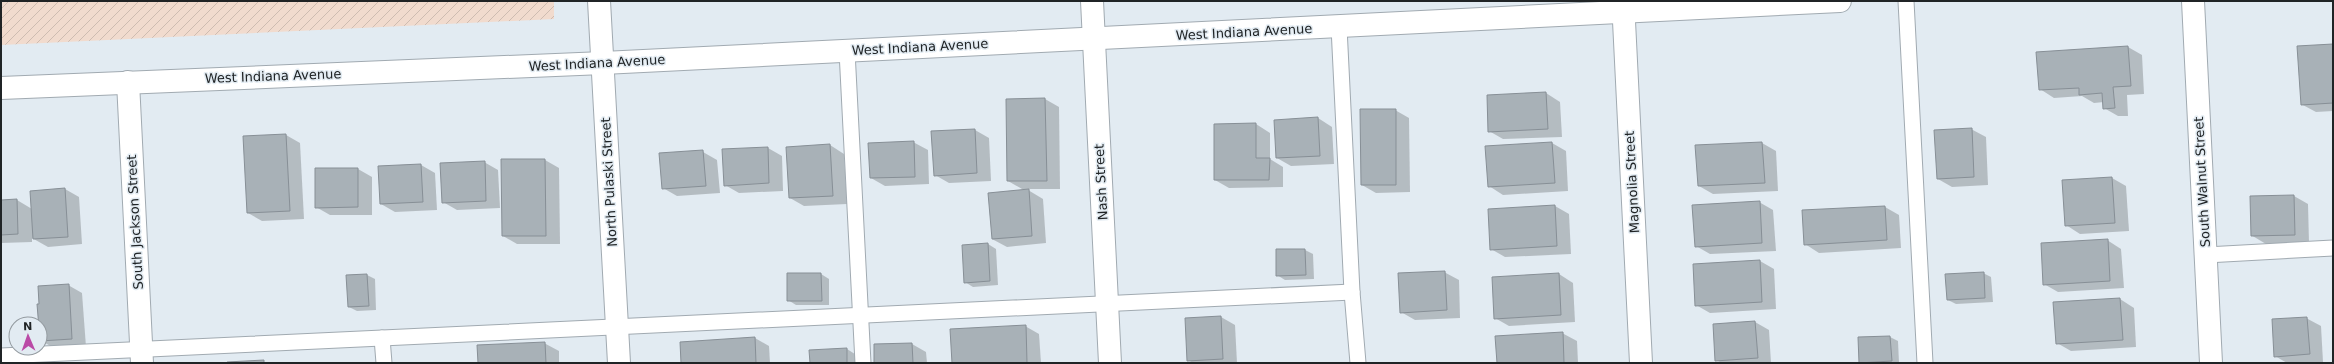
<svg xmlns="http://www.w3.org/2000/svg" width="2334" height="364" viewBox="0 0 2334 364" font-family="'DejaVu Sans',sans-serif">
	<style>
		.industrial { fill: url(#industrial-furrows) }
		.shadow { fill: #0003 }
		.building { fill: #a8b1b7; stroke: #878f96 }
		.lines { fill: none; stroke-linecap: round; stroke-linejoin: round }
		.service-casing { stroke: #a1aab1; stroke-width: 17 }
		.minor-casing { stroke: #a1aab1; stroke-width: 24 }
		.tertiary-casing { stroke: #a1aab1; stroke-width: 24 }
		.service { stroke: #fff; stroke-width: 15 }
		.minor { stroke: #fff; stroke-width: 22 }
		.tertiary { stroke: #fff; stroke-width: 22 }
		.labels { text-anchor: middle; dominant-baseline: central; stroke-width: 3; stroke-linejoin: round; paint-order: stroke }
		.street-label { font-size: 13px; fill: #202426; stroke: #e2ebf2 }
	</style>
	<defs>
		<pattern id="industrial-furrows" width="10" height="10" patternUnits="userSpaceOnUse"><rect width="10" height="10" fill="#f1dbce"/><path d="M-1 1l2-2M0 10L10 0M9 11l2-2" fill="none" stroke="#cebcb1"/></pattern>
	</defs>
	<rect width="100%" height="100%" fill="#e2ebf2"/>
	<polygon class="industrial" points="1,1 554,1 554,19 1,45"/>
	<g class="shadow">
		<polygon points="2333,45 2333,111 2316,112 2301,104"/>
		<polygon points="2128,47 2142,55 2144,94 2127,95 2128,116 2118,116 2104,108 2104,102 2094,103 2082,96 2054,98 2040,89"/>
		<polygon points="1546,93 1560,102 1562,137 1503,139 1489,131 1488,96"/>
		<polygon points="1045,99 1059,107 1060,189 1022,189 1008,181 1007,100"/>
		<polygon points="1395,110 1409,118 1410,192 1376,193 1362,185"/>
		<polygon points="1318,118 1332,127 1334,164 1291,166 1277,158"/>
		<polygon points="1256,124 1270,133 1270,159 1283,167 1283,187 1229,188 1215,180"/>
		<polygon points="1971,129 1986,137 1988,185 1952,187 1938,179"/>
		<polygon points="975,130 989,138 991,181 949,183 935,175"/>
		<polygon points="286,135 300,143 304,219 262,221 248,213 244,137"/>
		<polygon points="913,142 928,150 929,184 885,186 871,178"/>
		<polygon points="1552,143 1566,151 1568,191 1503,195 1489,186 1486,147"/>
		<polygon points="1762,143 1776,151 1778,191 1713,194 1699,186 1696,146"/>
		<polygon points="830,145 844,154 847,204 804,206 790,198"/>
		<polygon points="768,148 782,156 783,191 739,193 725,185"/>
		<polygon points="703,152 717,160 720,193 677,196 663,188 660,154"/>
		<polygon points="502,160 545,160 559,168 560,244 517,244 503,236"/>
		<polygon points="484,162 498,170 500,208 457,210 443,202"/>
		<polygon points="421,165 435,173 437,210 395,212 381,204 379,167"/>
		<polygon points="358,169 372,177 372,215 330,215 316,207"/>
		<polygon points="2112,178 2126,186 2129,231 2080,234 2066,225"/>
		<polygon points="65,189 79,197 82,244 48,247 32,238 32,242 1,243 1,201 17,200 32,209"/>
		<polygon points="1028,190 1043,199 1046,243 1007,247 992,239"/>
		<polygon points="2294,196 2308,204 2309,243 2266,244 2251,235"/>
		<polygon points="1759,202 1773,210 1776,251 1710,254 1696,246"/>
		<polygon points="1555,206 1569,214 1571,254 1505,257 1491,249"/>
		<polygon points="1885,207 1899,215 1901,248 1819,253 1805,244 1804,211"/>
		<polygon points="2107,240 2121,249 2124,288 2058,292 2044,284"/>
		<polygon points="988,244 996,249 998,285 973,287 965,282 963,246"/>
		<polygon points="1277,250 1305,250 1313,254 1314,279 1285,280 1277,275"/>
		<polygon points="1760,261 1774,269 1776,309 1710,313 1696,305"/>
		<polygon points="1444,272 1459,280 1460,318 1415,320 1401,312"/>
		<polygon points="1983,273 1991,277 1993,302 1956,304 1948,300"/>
		<polygon points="821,274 829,279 829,305 796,305 788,300"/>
		<polygon points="1559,274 1573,283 1575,322 1509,326 1495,318"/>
		<polygon points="367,275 375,279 376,310 357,311 349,307 347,276"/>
		<polygon points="68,285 82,293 86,347 54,348 40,340"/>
		<polygon points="2120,299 2134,308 2136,347 2071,351 2057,343"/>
		<polygon points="1221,317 1235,325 1237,363 1193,363 1188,360"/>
		<polygon points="2306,318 2321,326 2323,362 2287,363 2275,356"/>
		<polygon points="1755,322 1769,330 1771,363 1722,363 1716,360 1714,325"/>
		<polygon points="1025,326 1039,334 1041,363 953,363"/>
		<polygon points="1562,333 1577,341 1578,363 1498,363"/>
		<polygon points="1890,337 1898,341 1899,363 1860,362 1859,338"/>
		<polygon points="755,338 769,346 770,363 682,363"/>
		<polygon points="544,343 559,351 559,363 479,363"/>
		<polygon points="912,344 926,352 927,363 875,363 875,345"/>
		<polygon points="847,349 861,358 861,363 811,363"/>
	</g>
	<g class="building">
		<polygon points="2333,44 2333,103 2301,105 2297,46"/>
		<polygon points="2128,46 2131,86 2113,87 2115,108 2103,109 2102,93 2079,95 2079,88 2039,90 2036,52"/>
		<polygon points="1546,92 1548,129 1488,132 1487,95"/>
		<polygon points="1045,98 1047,181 1007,181 1006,99"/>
		<polygon points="1360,109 1396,109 1396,185 1361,185"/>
		<polygon points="1318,117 1320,156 1276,158 1274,120"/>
		<polygon points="1256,123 1256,158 1270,158 1269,180 1214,180 1214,124"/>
		<polygon points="1972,128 1974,177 1937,179 1934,130"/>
		<polygon points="975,129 977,173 934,176 931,131"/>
		<polygon points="286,134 290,211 247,213 243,136"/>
		<polygon points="914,141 915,177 870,178 868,143"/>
		<polygon points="1552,142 1555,183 1488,187 1485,146"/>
		<polygon points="1762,142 1765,183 1698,186 1695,145"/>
		<polygon points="830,144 833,196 789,198 786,147"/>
		<polygon points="768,147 769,183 724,186 722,149"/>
		<polygon points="703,150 706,186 662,189 659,153"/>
		<polygon points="501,159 545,159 546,236 502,236"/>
		<polygon points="485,161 486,201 442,203 440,163"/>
		<polygon points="421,164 423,202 380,204 378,166"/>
		<polygon points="315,168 358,168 358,207 315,208"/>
		<polygon points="2112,177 2115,223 2065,226 2062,180"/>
		<polygon points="65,188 68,237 33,239 30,191"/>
		<polygon points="1029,189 1032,236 992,239 988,193"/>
		<polygon points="2294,195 2295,235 2251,236 2250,196"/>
		<polygon points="17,199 18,234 1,235 1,200"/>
		<polygon points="1760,201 1762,243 1695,247 1692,205"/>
		<polygon points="1555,205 1557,246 1490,250 1488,209"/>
		<polygon points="1885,206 1887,240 1804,245 1802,210"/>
		<polygon points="2108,239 2110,281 2043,285 2041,243"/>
		<polygon points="988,243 990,281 964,283 962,245"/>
		<polygon points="1276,249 1305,249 1306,275 1276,276"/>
		<polygon points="1760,260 1762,302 1695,306 1693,264"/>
		<polygon points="1445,271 1447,310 1400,313 1398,273"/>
		<polygon points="1984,272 1985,298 1947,300 1945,274"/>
		<polygon points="787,273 821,273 822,301 787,301"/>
		<polygon points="1559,273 1561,315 1494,319 1492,277"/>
		<polygon points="367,274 369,306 348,307 346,275"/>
		<polygon points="69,284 72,339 40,341 37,304 39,304 38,286"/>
		<polygon points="2120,298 2123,340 2056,344 2053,302"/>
		<polygon points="1221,316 1223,359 1187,361 1185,318"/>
		<polygon points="2307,317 2310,354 2274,357 2272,319"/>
		<polygon points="1755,321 1758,358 1715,361 1713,324"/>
		<polygon points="1026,325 1027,363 952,363 950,329"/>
		<polygon points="1563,332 1564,363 1497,363 1495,336"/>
		<polygon points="1890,336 1892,361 1859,363 1858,337"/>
		<polygon points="755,337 756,363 681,363 680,342"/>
		<polygon points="545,342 546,363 478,363 477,345"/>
		<polygon points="912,343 913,363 874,363 874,344"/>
		<polygon points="847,348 847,363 810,363 809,350"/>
		<polygon points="264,360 264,363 227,363 227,362"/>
	</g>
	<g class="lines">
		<defs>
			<g id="service">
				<polyline points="1906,1 1925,363"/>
				<polyline points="1339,27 1352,292 1358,363"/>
				<polyline points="847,51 863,363"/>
				<polyline points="2206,255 2333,248"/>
				<polyline points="382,338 384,363"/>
				<polyline points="1,356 1352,292"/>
			</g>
			<g id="minor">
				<polyline points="599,1 619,363"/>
				<polyline points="1092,1 1110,363"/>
				<polyline points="1623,1 1641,363"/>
				<polyline points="128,82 142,363"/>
			</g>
			<g id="tertiary">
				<polyline points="2193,1 2211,363"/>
				<polyline points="1,88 603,63 1840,1"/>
			</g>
		</defs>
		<use href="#service" class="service-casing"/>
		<use href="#minor" class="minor-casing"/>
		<use href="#tertiary" class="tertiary-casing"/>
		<use href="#service" class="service"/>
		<use href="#minor" class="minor"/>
		<use href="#tertiary" class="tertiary"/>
	</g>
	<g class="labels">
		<g class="street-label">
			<text transform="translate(1244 32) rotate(-3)">West Indiana Avenue</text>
			<text transform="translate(920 47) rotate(-3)">West Indiana Avenue</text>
			<text transform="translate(597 63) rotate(-3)">West Indiana Avenue</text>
			<text transform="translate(273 76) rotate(-2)">West Indiana Avenue</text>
			<text transform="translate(609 182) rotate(-93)">North Pulaski Street</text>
			<text transform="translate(1101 182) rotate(-93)">Nash Street</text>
			<text transform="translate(1632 182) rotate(-93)">Magnolia Street</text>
			<text transform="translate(2202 182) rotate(-93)">South Walnut Street</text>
			<text transform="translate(135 222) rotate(-93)">South Jackson Street</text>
		</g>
	</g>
	<rect width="2334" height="364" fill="none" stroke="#202426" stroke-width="4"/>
	<g transform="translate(28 336) rotate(358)"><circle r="19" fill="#e2ebf2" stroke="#949ba0"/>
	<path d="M0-3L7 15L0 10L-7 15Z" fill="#ba4aa6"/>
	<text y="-6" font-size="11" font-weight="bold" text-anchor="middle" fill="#202426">N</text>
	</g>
</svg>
